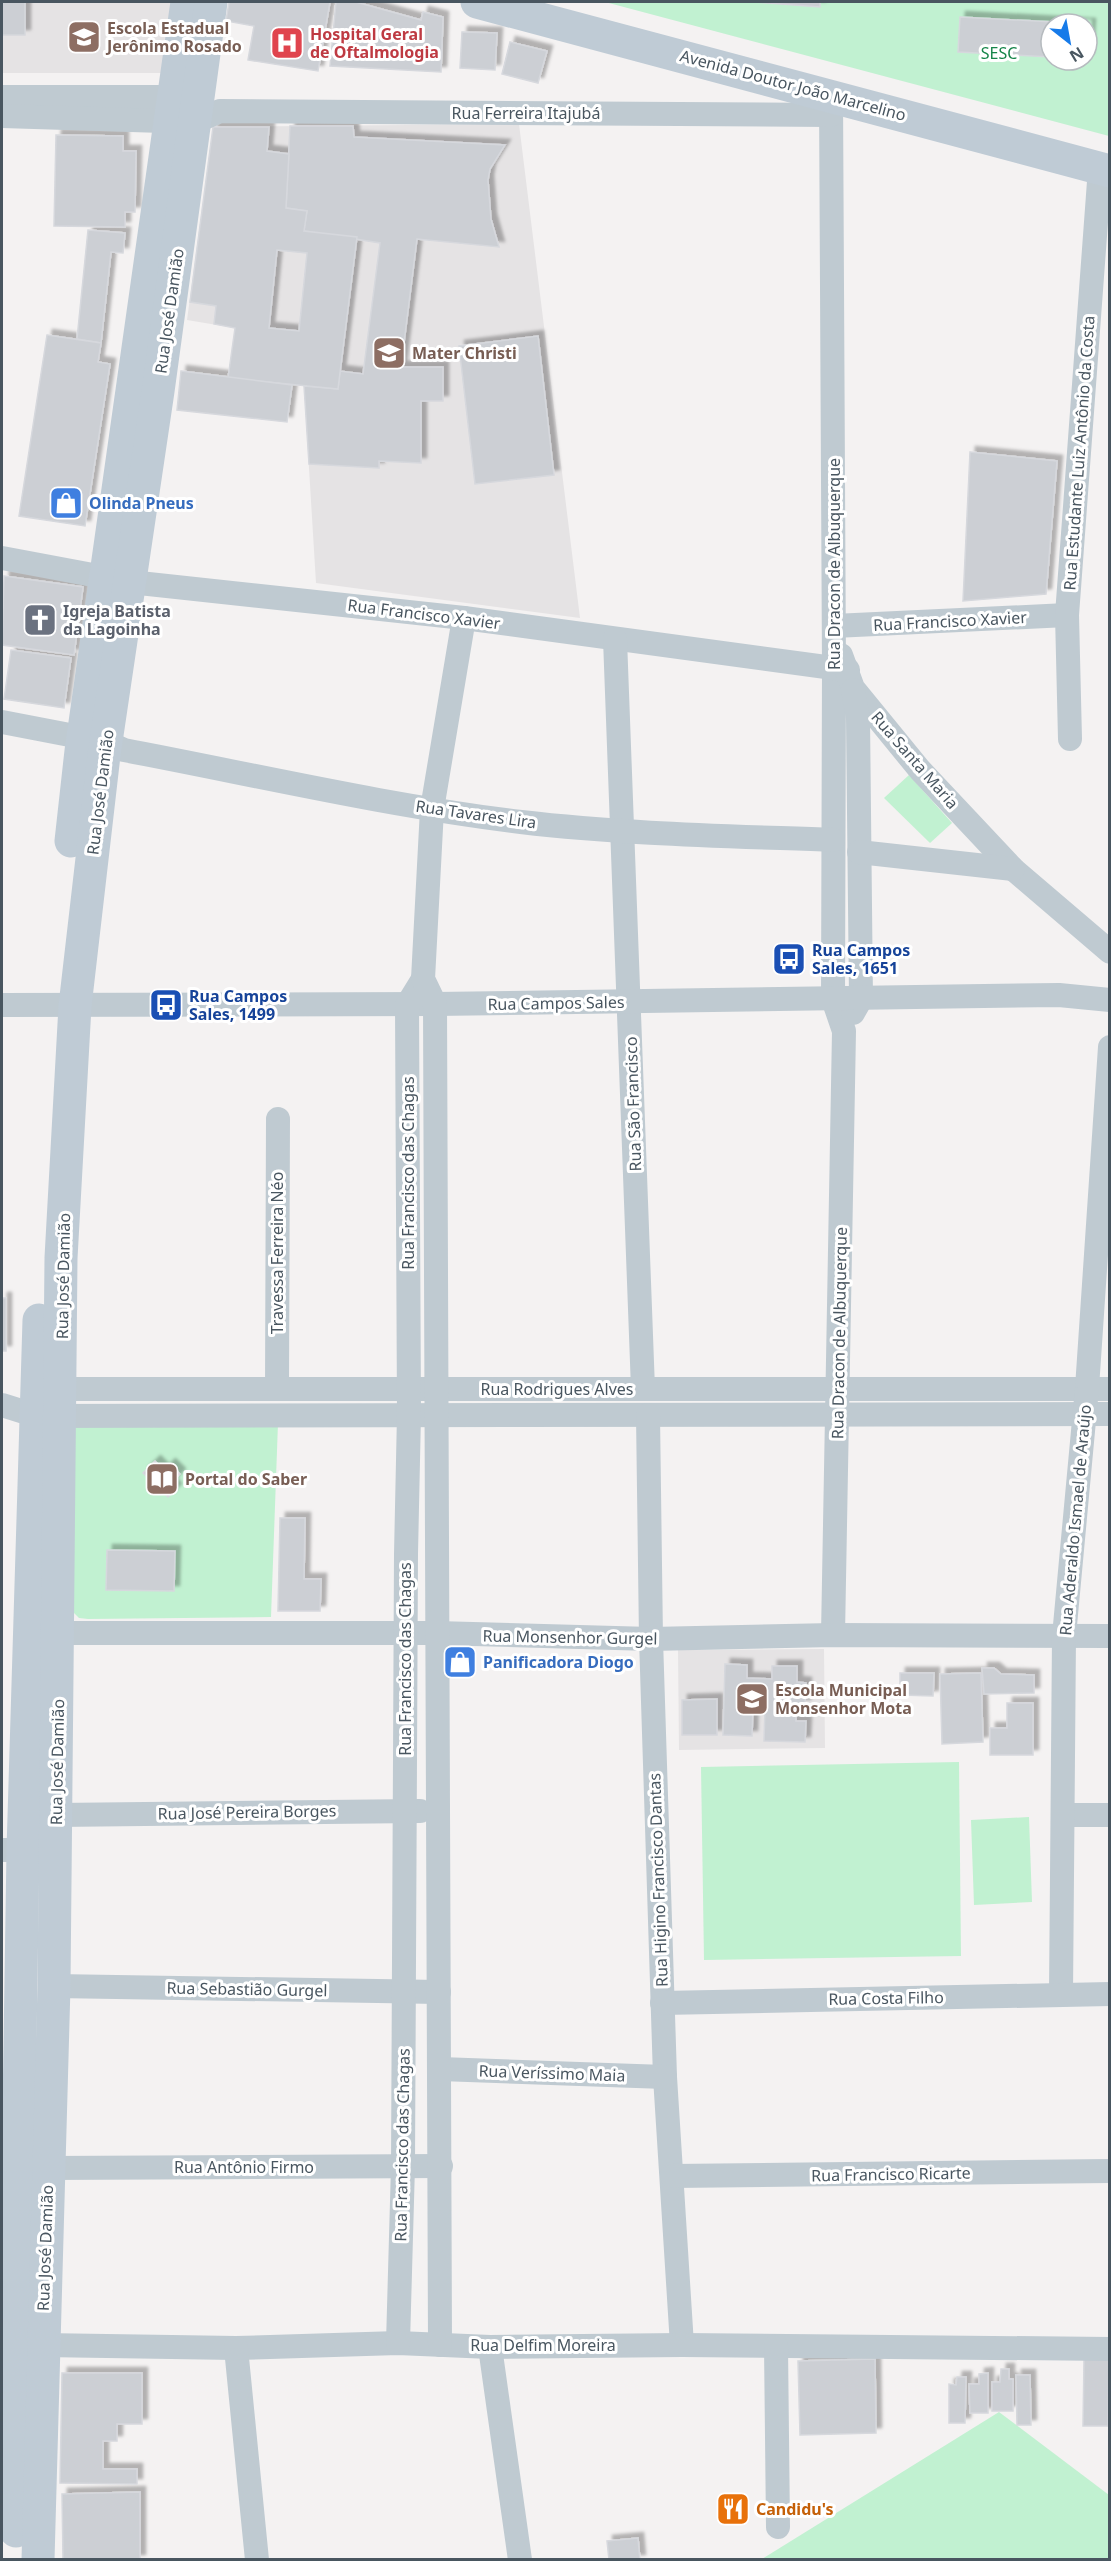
<svg xmlns="http://www.w3.org/2000/svg" width="1111" height="2561" viewBox="0 0 1111 2561" font-family="'Noto Sans',sans-serif">
	<style>
		.education { fill: #e5e3e4 }
		.green { fill: #c1f1d1; fill-rule: evenodd }
		.building { fill: #cccfd4; stroke: #d6d8dd; stroke-width: 1.5; fill-rule: evenodd; filter: url(#shadow) }
		.lines { fill: none; stroke-linecap: round; stroke-linejoin: round }
		.street { stroke: #bfcad1; stroke-width: 24 }
		.secondary { stroke: #bfcbd5; stroke-width: 33 }
		.labels { text-anchor: middle; dominant-baseline: central; stroke-width: 6; stroke-linejoin: round; paint-order: stroke }
		.education-label { font-size: 16px; font-weight: bold; fill: #785e54; stroke: #fff; text-anchor: start }
		.health-label { font-size: 16px; font-weight: bold; fill: #be3a42; stroke: #fff; text-anchor: start }
		.park-label { font-size: 16px; fill: #168549; stroke: #fff }
		.street-label { font-size: 16px; fill: #495660; stroke: #fff }
		.shop-label { font-size: 16px; font-weight: bold; fill: #366cbe; stroke: #fff; text-anchor: start }
		.worship-label { font-size: 16px; font-weight: bold; fill: #5b616d; stroke: #fff; text-anchor: start }
		.transit-label { font-size: 16px; font-weight: bold; fill: #164399; stroke: #fff; text-anchor: start }
		.food-label { font-size: 16px; font-weight: bold; fill: #c56008; stroke: #fff; text-anchor: start }
	</style>
	<defs>
		<filter id="shadow"><feDropShadow dx="5.5" dy="-5.5" stdDeviation="1.5" flood-color="#0004"/></filter>
	</defs>
	<rect width="100%" height="100%" fill="#f4f2f2"/>
	<g class="education">
		<polygon points="2,2 171,2 161,73 2,73"/>
		<polygon points="519,124 580,618 316,583 304,386 228,378 235,328 187,320 213,127"/>
		<polygon points="824,1649 825,1748 679,1750 678,1650"/>
	</g>
	<g class="green">
		<path d="M605,2h504v134zM1051,24h36v36h-36z"/>
		<polygon points="909,775 952,823 930,843 884,798"/>
		<polygon points="278,1423 271,1617 88,1619 79,1618 73,1612 74,1426"/>
		<polygon points="959,1762 961,1956 704,1960 701,1767"/>
		<polygon points="1029,1817 1032,1902 974,1905 971,1820"/>
		<polygon points="999,2412 1109,2495 1109,2559 762,2559"/>
	</g>
	<g class="building">
		<rect x="2" y="2" width="23" height="33"/>
		<polygon points="229,2 330,2 318,71 248,60 254,26 226,21"/>
		<polygon points="336,2 356,2 421,20 423,12 443,17 441,72 330,66"/>
		<polygon points="754,2 820,2 820,7"/>
		<polygon points="960,17 1090,24 1088,59 1087,24 1051,24 1051,57 958,52"/>
		<polygon points="462,32 497,33 495,70 460,68"/>
		<polygon points="510,42 547,51 538,83 502,74"/>
		<polygon points="290,126 353,126 354,137 505,145 490,169 488,180 491,219 499,247 417,239 401,367 443,367 443,401 421,401 421,463 379,461 379,468 309,464 304,386 338,389 340,371 363,374 380,243 304,231 307,211 286,208"/>
		<path d="M213,127h56l-2,24 22,3 -3,54 21,3 -3,20 53,6 -19,152 -110,-11 7,-50 -21,-4 2,-18 -26,-4zM277,250l30,3 -8,78 -30,-3z"/>
		<polygon points="56,135 123,136 123,151 136,151 135,212 125,212 125,227 54,226"/>
		<polygon points="88,230 125,233 123,253 111,252 101,343 77,339"/>
		<polygon points="47,335 101,343 98,362 110,364 85,526 19,516"/>
		<polygon points="538,336 554,475 475,484 459,346"/>
		<polygon points="181,371 292,385 287,422 177,410"/>
		<polygon points="970,452 1057,461 1046,594 963,601"/>
		<polygon points="4,576 83,587 74,655 2,645"/>
		<polygon points="11,650 71,658 64,708 4,699"/>
		<rect x="2" y="1298" width="4" height="53"/>
		<polygon points="155,1461 164,1470 170,1464 180,1474 171,1483 176,1489 168,1497 143,1473"/>
		<polygon points="280,1518 305,1518 304,1579 321,1579 320,1611 278,1611"/>
		<polygon points="107,1550 175,1551 174,1591 106,1590"/>
		<polygon points="725,1664 747,1665 747,1678 772,1679 772,1666 797,1666 797,1682 806,1683 805,1705 796,1704 796,1721 806,1721 805,1742 764,1741 765,1707 753,1706 752,1736 723,1735"/>
		<polygon points="982,1668 994,1668 1001,1674 1034,1675 1034,1693 984,1694"/>
		<polygon points="900,1673 934,1673 933,1696 900,1695"/>
		<polygon points="981,1673 983,1742 942,1744 940,1674"/>
		<polygon points="717,1699 717,1735 682,1735 682,1700"/>
		<polygon points="1007,1703 1033,1703 1033,1755 990,1755 990,1728 1007,1728"/>
		<polygon points="875,2359 876,2433 800,2435 798,2361"/>
		<polygon points="1084,2359 1109,2359 1108,2426 1083,2426"/>
		<polygon points="1001,2369 1009,2369 1009,2379 1013,2379 1013,2411 992,2411 992,2382 1000,2382"/>
		<polygon points="62,2373 142,2373 142,2424 117,2424 117,2441 103,2441 103,2469 137,2469 137,2484 60,2483"/>
		<polygon points="988,2373 988,2413 970,2413 969,2384 979,2384 979,2374"/>
		<polygon points="1016,2375 1030,2375 1031,2425 1017,2425"/>
		<polygon points="957,2377 966,2377 965,2423 949,2423 949,2384 956,2385"/>
		<polygon points="140,2492 140,2560 63,2560 62,2494"/>
		<polygon points="638,2538 640,2560 609,2560 607,2541"/>
	</g>
	<g class="lines">
		<g class="street">
			<polyline points="831,95 834,669 833,999 844,1031 833,1635"/>
			<polyline points="2,97 173,97 188,99"/>
			<polyline points="2,116 195,122 220,111 831,115"/>
			<polyline points="2,558 130,582 464,618 848,670"/>
			<polyline points="834,626 1067,615"/>
			<polyline points="615,639 643,1389"/>
			<polyline points="841,655 853,688 920,770 1013,869 1110,952"/>
			<polyline points="853,690 858,718 861,999 853,1013"/>
			<path d="M2,722l104,20 18,8c132,25 264,56 397,72 103,12 208,14 312,18"/>
			<polyline points="1070,739 1067,615 1100,168"/>
			<polyline points="859,852 1013,869"/>
			<polyline points="2,1005 435,1004 1059,995 1110,1000"/>
			<polyline points="277,1388 278,1119"/>
			<polyline points="44,1389 1110,1389"/>
			<polyline points="2,1405 37,1416 1110,1414"/>
			<polyline points="648,1415 651,1639 665,2077 682,2345"/>
			<polyline points="42,1633 436,1633 651,1639 833,1635 1110,1636"/>
			<polyline points="56,1815 420,1811"/>
			<polyline points="1063,1815 1110,1815"/>
			<polyline points="2,1850 23,1850"/>
			<polyline points="54,1986 439,1992"/>
			<polyline points="1061,1994 1064,1636 1087,1388 1110,1047"/>
			<polyline points="662,2003 1110,1994"/>
			<polyline points="440,2069 665,2077"/>
			<polyline points="47,2168 441,2166"/>
			<polyline points="672,2176 1110,2171"/>
			<polyline points="36,2334 42,2345 236,2348 398,2343 490,2347 682,2345 1110,2349"/>
			<polyline points="398,2343 403,2166 406,1554 409,1414 407,1005 423,979"/>
			<polyline points="440,2345 435,1004 423,979 432,809 464,618"/>
			<polyline points="776,2346 778,2527"/>
			<polyline points="490,2347 520,2560"/>
			<polyline points="236,2348 257,2560"/>
		</g>
		<g class="secondary">
			<polyline points="477,2 1110,171"/>
			<polyline points="71,841 81,751 187,2"/>
			<polyline points="16,2531 16,2301 23,1850 39,1320"/>
			<polyline points="38,2560 54,1986 61,1258 75,1006 104,755 158,391 211,2"/>
		</g>
	</g>
	<defs>
		<symbol id="school-square" viewBox="-11 -11 22 22"><rect x="-9" y="-9" width="18" height="18" rx="4" fill="#8d6e63" stroke="#fff"/><path d="M0-5L7-2L0 1L-7-2ZM-4 1L0 2.5L4 1V4Q0 6-4 4Z" fill="#fff"/></symbol>
		<symbol id="hospital-square" viewBox="-11 -11 22 22"><rect x="-9" y="-9" width="18" height="18" rx="4" fill="#e0444e" stroke="#fff"/><path d="M-5-5h3v3.5h4V-5h3V5h-3V1.5h-4V5h-3Z" fill="#fff"/></symbol>
		<symbol id="university-square" viewBox="-11 -11 22 22"><rect x="-9" y="-9" width="18" height="18" rx="4" fill="#8d6e63" stroke="#fff"/><path d="M0-5L7-2L0 1L-7-2ZM-4 1L0 2.5L4 1V4Q0 6-4 4Z" fill="#fff"/></symbol>
		<symbol id="shop-square" viewBox="-11 -11 22 22"><rect x="-9" y="-9" width="18" height="18" rx="4" fill="#3f7fe0" stroke="#fff"/><path d="M-5-2.5h2.3a2.7 3.5 0 0 1 5.4 0H5L5.5 6h-11ZM-1.5-2.5h3a1.5 2.3 0 0 0-3 0Z" fill="#fff"/></symbol>
		<symbol id="church-square" viewBox="-11 -11 22 22"><rect x="-9" y="-9" width="18" height="18" rx="4" fill="#6b7280" stroke="#fff"/><path d="M-1.2-6h2.4v3.5h3.3v2.4h-3.3V6h-2.4V-.1h-3.3v-2.4h3.3Z" fill="#fff"/></symbol>
		<symbol id="bus-square" viewBox="-11 -11 22 22"><rect x="-9" y="-9" width="18" height="18" rx="4" fill="#1a4fb4" stroke="#fff"/><path d="M-5-6H5V4H4V6H2V4H-2V6H-4V4H-5ZM-3.5-4V0h7V-4ZM-3.5 1.2v1.5H-2V1.2ZM2 1.2v1.5H3.5V1.2Z" fill="#fff"/></symbol>
		<symbol id="library-square" viewBox="-11 -11 22 22"><rect x="-9" y="-9" width="18" height="18" rx="4" fill="#8d6e63" stroke="#fff"/><path d="M-6-4Q-3-5.5-.7-3.5V5Q-3 3-6 4ZM6-4Q3-5.5 .7-3.5V5Q3 3 6 4Z" fill="#fff"/></symbol>
		<symbol id="restaurant-square" viewBox="-11 -11 22 22"><rect x="-9" y="-9" width="18" height="18" rx="4" fill="#e8710a" stroke="#fff"/><path d="M-5-6h1v4h1v-4h1v4h1v-4h1v5L-1.5 .5V6h-2V.5L-5-1ZM5-6V6H3V1.5H1.5Q1.5-4 5-6Z" fill="#fff"/></symbol>
	</defs>
	<g fill-rule="evenodd">
		<use href="#school-square" x="65" y="18" width="38" height="38"/>
		<use href="#hospital-square" x="268" y="24" width="38" height="38"/>
		<use href="#university-square" x="370" y="334" width="38" height="38"/>
		<use href="#shop-square" x="47" y="484" width="38" height="38"/>
		<use href="#church-square" x="21" y="601" width="38" height="38"/>
		<use href="#bus-square" x="770" y="940" width="38" height="38"/>
		<use href="#bus-square" x="147" y="986" width="38" height="38"/>
		<use href="#library-square" x="143" y="1460" width="38" height="38"/>
		<use href="#shop-square" x="441" y="1643" width="38" height="38"/>
		<use href="#school-square" x="733" y="1680" width="38" height="38"/>
		<use href="#restaurant-square" x="714" y="2490" width="38" height="38"/>
	</g>
	<g class="labels">
		<g class="education-label">
			<text x="107" y="28">Escola Estadual<tspan x="107" dy="18">Jerônimo Rosado</tspan></text>
			<text x="412" y="353">Mater Christi</text>
			<text x="185" y="1479">Portal do Saber</text>
			<text x="775" y="1690">Escola Municipal<tspan x="775" dy="18">Monsenhor Mota</tspan></text>
		</g>
		<g class="health-label">
			<text x="310" y="34">Hospital Geral<tspan x="310" dy="18">de Oftalmologia</tspan></text>
		</g>
		<g class="park-label">
			<text x="999" y="53">SESC</text>
		</g>
		<g class="street-label">
			<text transform="translate(793 85) rotate(15)">Avenida Doutor João Marcelino</text>
			<text x="526" y="113">Rua Ferreira Itajubá</text>
			<text transform="translate(169 311) rotate(-82)">Rua José Damião</text>
			<text transform="translate(1079 453) rotate(-86)">Rua Estudante Luiz Antônio da Costa</text>
			<text transform="translate(834 564) rotate(-90)">Rua Dracon de Albuquerque</text>
			<text transform="translate(424 614) rotate(7)">Rua Francisco Xavier</text>
			<text transform="translate(950 621) rotate(-3)">Rua Francisco Xavier</text>
			<text transform="translate(915 760) rotate(49)">Rua Santa Maria</text>
			<text transform="translate(100 792) rotate(-83)">Rua José Damião</text>
			<text transform="translate(476 814) rotate(8)">Rua Tavares Lira</text>
			<text transform="translate(556 1003) rotate(-1)">Rua Campos Sales</text>
			<text transform="translate(633 1104) rotate(-92)">Rua São Francisco</text>
			<text transform="translate(408 1173) rotate(-90)">Rua Francisco das Chagas</text>
			<text transform="translate(277 1253) rotate(-90)">Travessa Ferreira Néo</text>
			<text transform="translate(63 1276) rotate(-89)">Rua José Damião</text>
			<text transform="translate(839 1333) rotate(-89)">Rua Dracon de Albuquerque</text>
			<text x="557" y="1389">Rua Rodrigues Alves</text>
			<text transform="translate(1075 1520) rotate(-85)">Rua Aderaldo Ismael de Araújo</text>
			<text transform="translate(570 1637) rotate(1)">Rua Monsenhor Gurgel</text>
			<text transform="translate(405 1659) rotate(-90)">Rua Francisco das Chagas</text>
			<text transform="translate(57 1762) rotate(-89)">Rua José Damião</text>
			<text transform="translate(247 1812) rotate(-1)">Rua José Pereira Borges</text>
			<text transform="translate(658 1880) rotate(-92)">Rua Higino Francisco Dantas</text>
			<text transform="translate(247 1989) rotate(1)">Rua Sebastião Gurgel</text>
			<text transform="translate(886 1998) rotate(-1)">Rua Costa Filho</text>
			<text transform="translate(552 2073) rotate(2)">Rua Veríssimo Maia</text>
			<text transform="translate(402 2145) rotate(-89)">Rua Francisco das Chagas</text>
			<text x="244" y="2167">Rua Antônio Firmo</text>
			<text transform="translate(891 2174) rotate(-1)">Rua Francisco Ricarte</text>
			<text transform="translate(45 2248) rotate(-88)">Rua José Damião</text>
			<text x="543" y="2345">Rua Delfim Moreira</text>
		</g>
		<g class="shop-label">
			<text x="89" y="503">Olinda Pneus</text>
			<text x="483" y="1662">Panificadora Diogo</text>
		</g>
		<g class="worship-label">
			<text x="63" y="611">Igreja Batista<tspan x="63" dy="18">da Lagoinha</tspan></text>
		</g>
		<g class="transit-label">
			<text x="812" y="950">Rua Campos<tspan x="812" dy="18">Sales, 1651</tspan></text>
			<text x="189" y="996">Rua Campos<tspan x="189" dy="18">Sales, 1499</tspan></text>
		</g>
		<g class="food-label">
			<text x="756" y="2509">Candidu's</text>
		</g>
	</g>
	<rect width="1111" height="2561" fill="none" stroke="#495660" stroke-width="6"/>
	<g transform="translate(1069 42) rotate(149)"><circle r="28" fill="#ffffff" stroke="#b6bbbf" stroke-width="1.5"/>
	<path d="M0-4.5L10 22L0 15L-10 22Z" fill="#177be9"/>
	<text y="-9" font-size="16" font-weight="bold" text-anchor="middle" fill="#495660">N</text>
	</g>
</svg>
